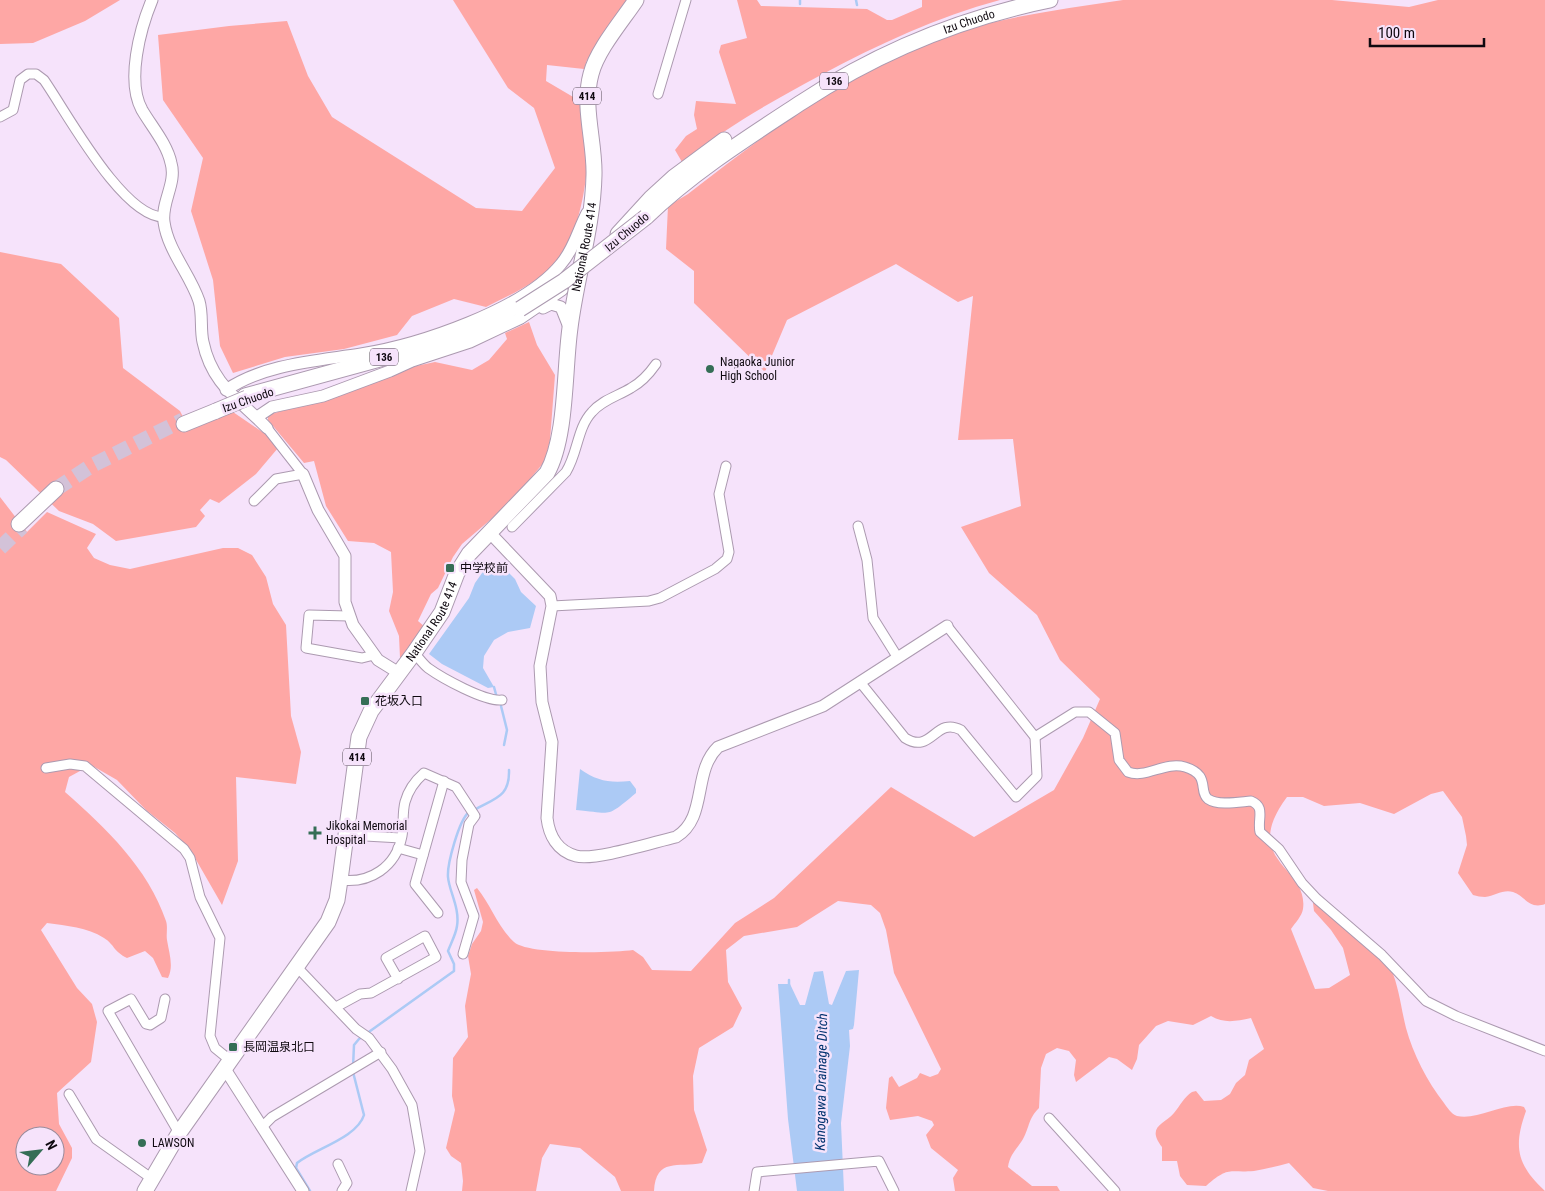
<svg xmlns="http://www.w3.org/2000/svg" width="1545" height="1191" viewBox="0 0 1545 1191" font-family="'Roboto Condensed','Noto Sans JP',sans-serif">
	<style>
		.green { fill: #fea7a5; fill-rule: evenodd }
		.water { fill: #accaf5 }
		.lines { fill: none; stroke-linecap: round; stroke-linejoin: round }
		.stream { stroke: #accaf5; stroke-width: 2.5 }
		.highway-tunnel { stroke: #d3c2d8; stroke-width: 15; stroke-dasharray: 15 8; stroke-linecap: butt }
		.street-casing { stroke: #ac9ab0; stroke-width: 11 }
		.secondary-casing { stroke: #ac9ab0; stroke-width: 13 }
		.highway-casing { stroke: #ac9ab0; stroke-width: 17 }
		.street { stroke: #fff; stroke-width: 9 }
		.secondary { stroke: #fff; stroke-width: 11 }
		.highway { stroke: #fff; stroke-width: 15 }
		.highway-bridge-casing { stroke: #ac9ab0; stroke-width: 17; stroke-linecap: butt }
		.highway-bridge { stroke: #fff; stroke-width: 15 }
		.poi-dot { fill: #356e56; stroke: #f6e3fb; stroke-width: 2 }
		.labels { text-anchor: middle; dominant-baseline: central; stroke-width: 5; stroke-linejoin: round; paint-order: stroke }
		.shield { fill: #f6e3fb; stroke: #544a56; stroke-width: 1 }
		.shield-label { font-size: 11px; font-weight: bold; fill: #0f0910 }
		.street-label { font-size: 12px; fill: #0f0910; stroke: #f6e3fb }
		.poi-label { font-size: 12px; fill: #0f0910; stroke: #f6e3fb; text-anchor: start }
		.water-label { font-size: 14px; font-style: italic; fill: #043571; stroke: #f6e3fb }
	</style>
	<rect width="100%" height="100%" fill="#f6e3fb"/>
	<g class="green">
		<polygon points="0,0 120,0 85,21 33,43 0,44"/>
		<path d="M453,0h174l-40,60 -3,9 -37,-4 -1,16 34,20c3,21 9,44 7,65 -2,29 -11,74 -31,96 -18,21 -46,33 -70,45l-32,-8 -42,17 -15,19 -53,14 -59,8 -52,16 -13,-27 -7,-66 -22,-69 12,-53 -40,-58 -5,-65 71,-9 58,-5 21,55 24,41 144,91 46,3 33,-43 -21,-60 -26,-20z"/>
		<path d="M737,0h20l4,6 106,3 20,11h5l30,-13v-7h78c-63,17 -121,44 -179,75 -49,26 -96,53 -139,87l-7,-12 11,-14 11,-7 -3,-14 2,-14 40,3 -17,-52 2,-7 26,-7z"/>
		<path d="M1123,0h209l77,7 29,-7h107v904c-16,6 -21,-9 -32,-12 -10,-3 -18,4 -28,5 -4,0 -8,-1 -12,-2l-15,-22 9,-28 -1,-9 -4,-19 -19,-26 -12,3 -37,20 -34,-11 -36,3 -21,-9h-16c-48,65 22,69 16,112 -1,7 -8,14 -12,20l24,60 14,-1 21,-13 -7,-27 -12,-18 -17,-19 -1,-8 3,-2 75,68c8,18 10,39 15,59 7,26 21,53 38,75 3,4 7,11 13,13 20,5 49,-15 67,-9l2,4c-13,36 -9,54 19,80h-217l-15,-3 -24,-25c-11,3 -23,6 -35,8 -26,2 -25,-5 -48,15l-19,-1 -7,-9 -3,-15h-15v-14c-16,-21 2,-22 12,-34 6,-7 10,-16 18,-21l4,-1 8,10 17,-1 9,-6 6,-11 9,-8 4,-15 15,-11 -13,-31c-15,3 -26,6 -40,-2l-18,9 -25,-4 -12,5 -17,19 -2,14 -5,11 -15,-11 -8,-2 -33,25 -2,-7 2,-15 -7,-9 -12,-3 -11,6 -5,14 -2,40c-11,11 -9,18 -16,31 -6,10 -13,15 -15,28l24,19h25l3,5h-105l-2,-13 5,-8 -27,-22 -5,-13 8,-10 -2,-4 -14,-5 -28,4 -4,-12 3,-30 3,-2 7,11 18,-9 3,-5 10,4 8,-3 3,-5 -47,-96 -8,-43 -6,-17 -9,-8 -33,-4 -41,26 -53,9 -18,14 2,32 14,26 -9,19 -34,21 -6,28 1,34 13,40 -5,13c-24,5 -46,-6 -48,28h-33l-6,-14 -35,-29 -30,-4 -8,14 -6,33h-74l1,-10 -2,-18 -10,-7 -5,-8 9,-38 -3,-14 1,-38 15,-21 -3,-31 6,-32 -3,-18 4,-12 9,-13 2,-9 -9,-32 3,-2c14,17 20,38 37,54 14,13 99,11 119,8l10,7 9,13 39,1 44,-48 39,-25 117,-111 83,50 80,-47 29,-52 17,-39 -40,-39 -23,-45 -48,-42 -28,-46 60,-21 -8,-67 -55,1 15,-144 -15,6 -62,-38 -109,56 -22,52 -71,-69v-32l-28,-22 2,-43 20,-12c88,-68 180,-139 290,-168 47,-12 96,-19 145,-26z"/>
		<polygon points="0,252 61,264 119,318 123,368 180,411 188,427 233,412 271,438 278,448 256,474 219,503 210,499 200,510 205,516 196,527 116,541 93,524 59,511 6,460 0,457"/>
		<polygon points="529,322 537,345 555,375 550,440 545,461 510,503 462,544 453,557 438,588 431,594 418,621 425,627 407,655 400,658 399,636 389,611 393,592 391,552 374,543 348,541 326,506 314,461 304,463 268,420 268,415 336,395 416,366 435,362 472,370 489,360 507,339 505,333"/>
		<path d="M0,497l27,35 20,-20 49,22 -9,14 7,10 16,7 20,4 93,-21h15l14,7 14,22 7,27 13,21 5,91 10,36 -5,32 -60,-7 2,84 -16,44 -31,-54 -16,-18 -29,-23 -29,-30 -26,-15 -22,12 -4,15c41,36 83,76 101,129 2,6 0,13 1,19 2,13 7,26 1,38l-6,-1 -9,-19 -8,-7 -18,7c-14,-7 -13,-14 -23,-20 -17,-11 -37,-12 -57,-15l-6,7 36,58 15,16 5,18 -6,40 -34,31 2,31 13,24v10l-16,33h-56zM25,1136h30v30h-30z"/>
	</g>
	<g class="water">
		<polygon points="497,561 515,579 521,592 536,606 530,628 508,632 494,640 484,656 483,668 494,687 488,688 442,664 429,654 469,598 475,583 489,563"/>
		<path d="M580,769c17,12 29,14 50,12l6,8v4c-31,26 -23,20 -60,17z"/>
		<polygon points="859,970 854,1025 853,1029 849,1030 850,1046 841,1123 844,1191 797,1191 788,1119 778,984 790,984 800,1005 805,1005 814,972 823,971 829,1004 832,1005 846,971"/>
	</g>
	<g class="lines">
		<g class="stream">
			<polyline points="856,0 857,5"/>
			<polyline points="800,4 800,0"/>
			<polyline points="494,687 497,698"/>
			<polyline points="501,706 507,730 504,745"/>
			<path d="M474,810c21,-12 36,-13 35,-40"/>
			<polyline points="789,980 789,987"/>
			<path d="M353,1067l1,-22 5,-6 95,-68v-7l-6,-13c3,-8 8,-17 9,-25 3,-18 -8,-35 -9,-49 -1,-13 11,-57 21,-65"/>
			<path d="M310,1191l-14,-23 1,-5c17,-14 60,-25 67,-48l-11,-43"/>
		</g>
		<g class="highway-tunnel">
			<polyline points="56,489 91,466 183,420"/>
			<polyline points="0,548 22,527"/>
		</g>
		<defs>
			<g id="street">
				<polyline points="658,94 686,0"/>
				<path d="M0,117l13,-7 7,-30 8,-6h8l8,6c23,33 79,138 120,137"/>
				<polyline points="254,501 276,479 303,474 267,428"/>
				<polyline points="858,526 867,560 873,618 898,658"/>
				<path d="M512,527l54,-55c12,-19 11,-44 26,-60 10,-12 26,-16 39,-24 11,-6 18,-14 25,-24"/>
				<polyline points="552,606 649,601 660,598 715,569 727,559 729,552 719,494 726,466"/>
				<polyline points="349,616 309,615 306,648 362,658 374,655"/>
				<path d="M414,653c5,5 9,11 14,15 14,10 57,34 74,32"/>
				<path d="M860,682l45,56c27,17 30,-22 56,-8l55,67 21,-21 -2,-39 -88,-111"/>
				<path d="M1035,737l40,-25h14l26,21 4,27 9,12c18,7 37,-11 57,-5 26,8 13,24 23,32 10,7 31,3 43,2 15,6 6,18 9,31l19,17 23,34 15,16 65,56 44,46 30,15 89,35"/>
				<polyline points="46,768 70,764 85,766 184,849 190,858 200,897 220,938 210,1036 215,1048 231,1061"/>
				<polyline points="347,835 401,838"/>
				<polyline points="398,848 423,855"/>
				<path d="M340,880c30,4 56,-13 62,-44 2,-11 0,-23 3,-34 3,-11 11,-22 19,-29l32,14 19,29 -6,8 -7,36 -1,22 13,34 -11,38"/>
				<polyline points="438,913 415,884 444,781"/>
				<polyline points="296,966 356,1029 369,1038 392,1069 412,1105 420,1151 411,1191"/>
				<polyline points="165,999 161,1018 150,1025 146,1024 131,999 108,1011 179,1133"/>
				<polyline points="336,1007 360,994 371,993 436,957 425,936 386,958 398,979"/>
				<polyline points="69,1094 96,1139 151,1178"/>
				<polyline points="1049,1118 1115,1191"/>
				<polyline points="262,1127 272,1117 381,1052"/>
				<polyline points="338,1164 347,1183 342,1191"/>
				<polyline points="754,1191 757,1172 879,1161 894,1191"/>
			</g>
			<g id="secondary">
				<path d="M152,0c-12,29 -26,81 -10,110 10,17 25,34 29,53 6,20 -10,39 -7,59 4,29 26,52 35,79 4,13 1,28 4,41 9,43 36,57 64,86"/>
				<polyline points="543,308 551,304 561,307 569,327"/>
				<path d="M226,390c38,-26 91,-29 135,-36 57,-9 163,-44 200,-90 13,-15 17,-34 26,-51"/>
				<polyline points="257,417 272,407 323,396 390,371 412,361 470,342 521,318 562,290"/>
				<polyline points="303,474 318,510 345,556 345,602 353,625 378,660 399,673"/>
				<path d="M490,533l60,63 2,10 -12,60 2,36 10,40 -5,76c2,17 10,33 29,38 19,5 78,-14 100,-19 32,-19 16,-65 42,-90l105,-41 124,-80"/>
				<polyline points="225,1069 303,1191"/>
			</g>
			<g id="highway">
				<path id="s1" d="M646,217c47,-45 101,-79 156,-115 76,-50 159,-84 248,-102"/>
				<polyline points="618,234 651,198 674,177 724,140"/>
				<polyline points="245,396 431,345 479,327 518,305"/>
				<polyline points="184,424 216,411"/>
				<polyline points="19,524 56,489"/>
				<path id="s2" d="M145,1191l34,-58 149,-211 9,-22 3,-20 19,-143 12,-26 43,-58 28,-41 15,-39 12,-19 78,-81c20,-36 17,-102 23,-145 6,-50 23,-101 24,-153 1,-33 -12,-68 -3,-101 6,-24 31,-53 45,-74"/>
			</g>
		</defs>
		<use href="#street" class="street-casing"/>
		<use href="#secondary" class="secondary-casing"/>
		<use href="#highway" class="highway-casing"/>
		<use href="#street" class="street"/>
		<use href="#secondary" class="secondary"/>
		<use href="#highway" class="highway"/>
		<defs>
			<g id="highway-bridge">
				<polyline points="520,309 564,281 646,217"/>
				<polyline points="216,411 247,398"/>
			</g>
		</defs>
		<use href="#highway-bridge" class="highway-bridge-casing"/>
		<use href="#highway-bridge" class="highway-bridge"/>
	</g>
	<g class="poi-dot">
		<circle cx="710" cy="369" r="5"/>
		<rect x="445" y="563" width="10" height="10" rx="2.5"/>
		<rect x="360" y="696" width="10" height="10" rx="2.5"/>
		<path d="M312.5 825.5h5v5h5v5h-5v5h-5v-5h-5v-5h5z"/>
		<rect x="228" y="1042" width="10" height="10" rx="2.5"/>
		<circle cx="142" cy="1143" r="5"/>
	</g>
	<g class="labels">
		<g class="shield">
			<rect x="820" y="72.5" width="28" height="17" rx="4"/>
			<rect x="573" y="87.5" width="28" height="17" rx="4"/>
			<rect x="370" y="348.5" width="28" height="17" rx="4"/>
			<rect x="343" y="748.5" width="28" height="17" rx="4"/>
		</g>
		<g class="shield-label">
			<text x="834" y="81">136</text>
			<text x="587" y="96">414</text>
			<text x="384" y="357">136</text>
			<text x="357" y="757">414</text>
		</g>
		<g class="street-label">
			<text stroke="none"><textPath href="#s1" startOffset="380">Izu Chuodo</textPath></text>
			<text transform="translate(627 232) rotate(-40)">Izu Chuodo</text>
			<text stroke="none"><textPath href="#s2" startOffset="1071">National Route 414</textPath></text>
			<text transform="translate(248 400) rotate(-19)">Izu Chuodo</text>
			<text stroke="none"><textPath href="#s2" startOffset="651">National Route 414</textPath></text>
		</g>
		<g class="poi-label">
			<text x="720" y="362">Nagaoka Junior<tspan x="720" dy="14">High School</tspan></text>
			<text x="460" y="568">中学校前</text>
			<text x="375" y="701">花坂入口</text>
			<text x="326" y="826">Jikokai Memorial<tspan x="326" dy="14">Hospital</tspan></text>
			<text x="243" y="1047">長岡温泉北口</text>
			<text x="152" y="1143">LAWSON</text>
		</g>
		<g class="water-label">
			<text transform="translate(821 1082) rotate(-89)">Kanogawa Drainage Ditch</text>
		</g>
	</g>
	<g transform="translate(40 1151) rotate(62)"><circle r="24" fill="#f6e3fb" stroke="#9a8c9d"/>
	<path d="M0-4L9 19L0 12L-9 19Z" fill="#356e56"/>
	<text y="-8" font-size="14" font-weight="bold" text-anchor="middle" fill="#0f0910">N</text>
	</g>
	<path d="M1370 38v8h114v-8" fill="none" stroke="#0f0910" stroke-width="2.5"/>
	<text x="1378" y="38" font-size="15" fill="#0f0910" stroke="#f6e3fb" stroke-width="4" paint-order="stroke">100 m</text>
</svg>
